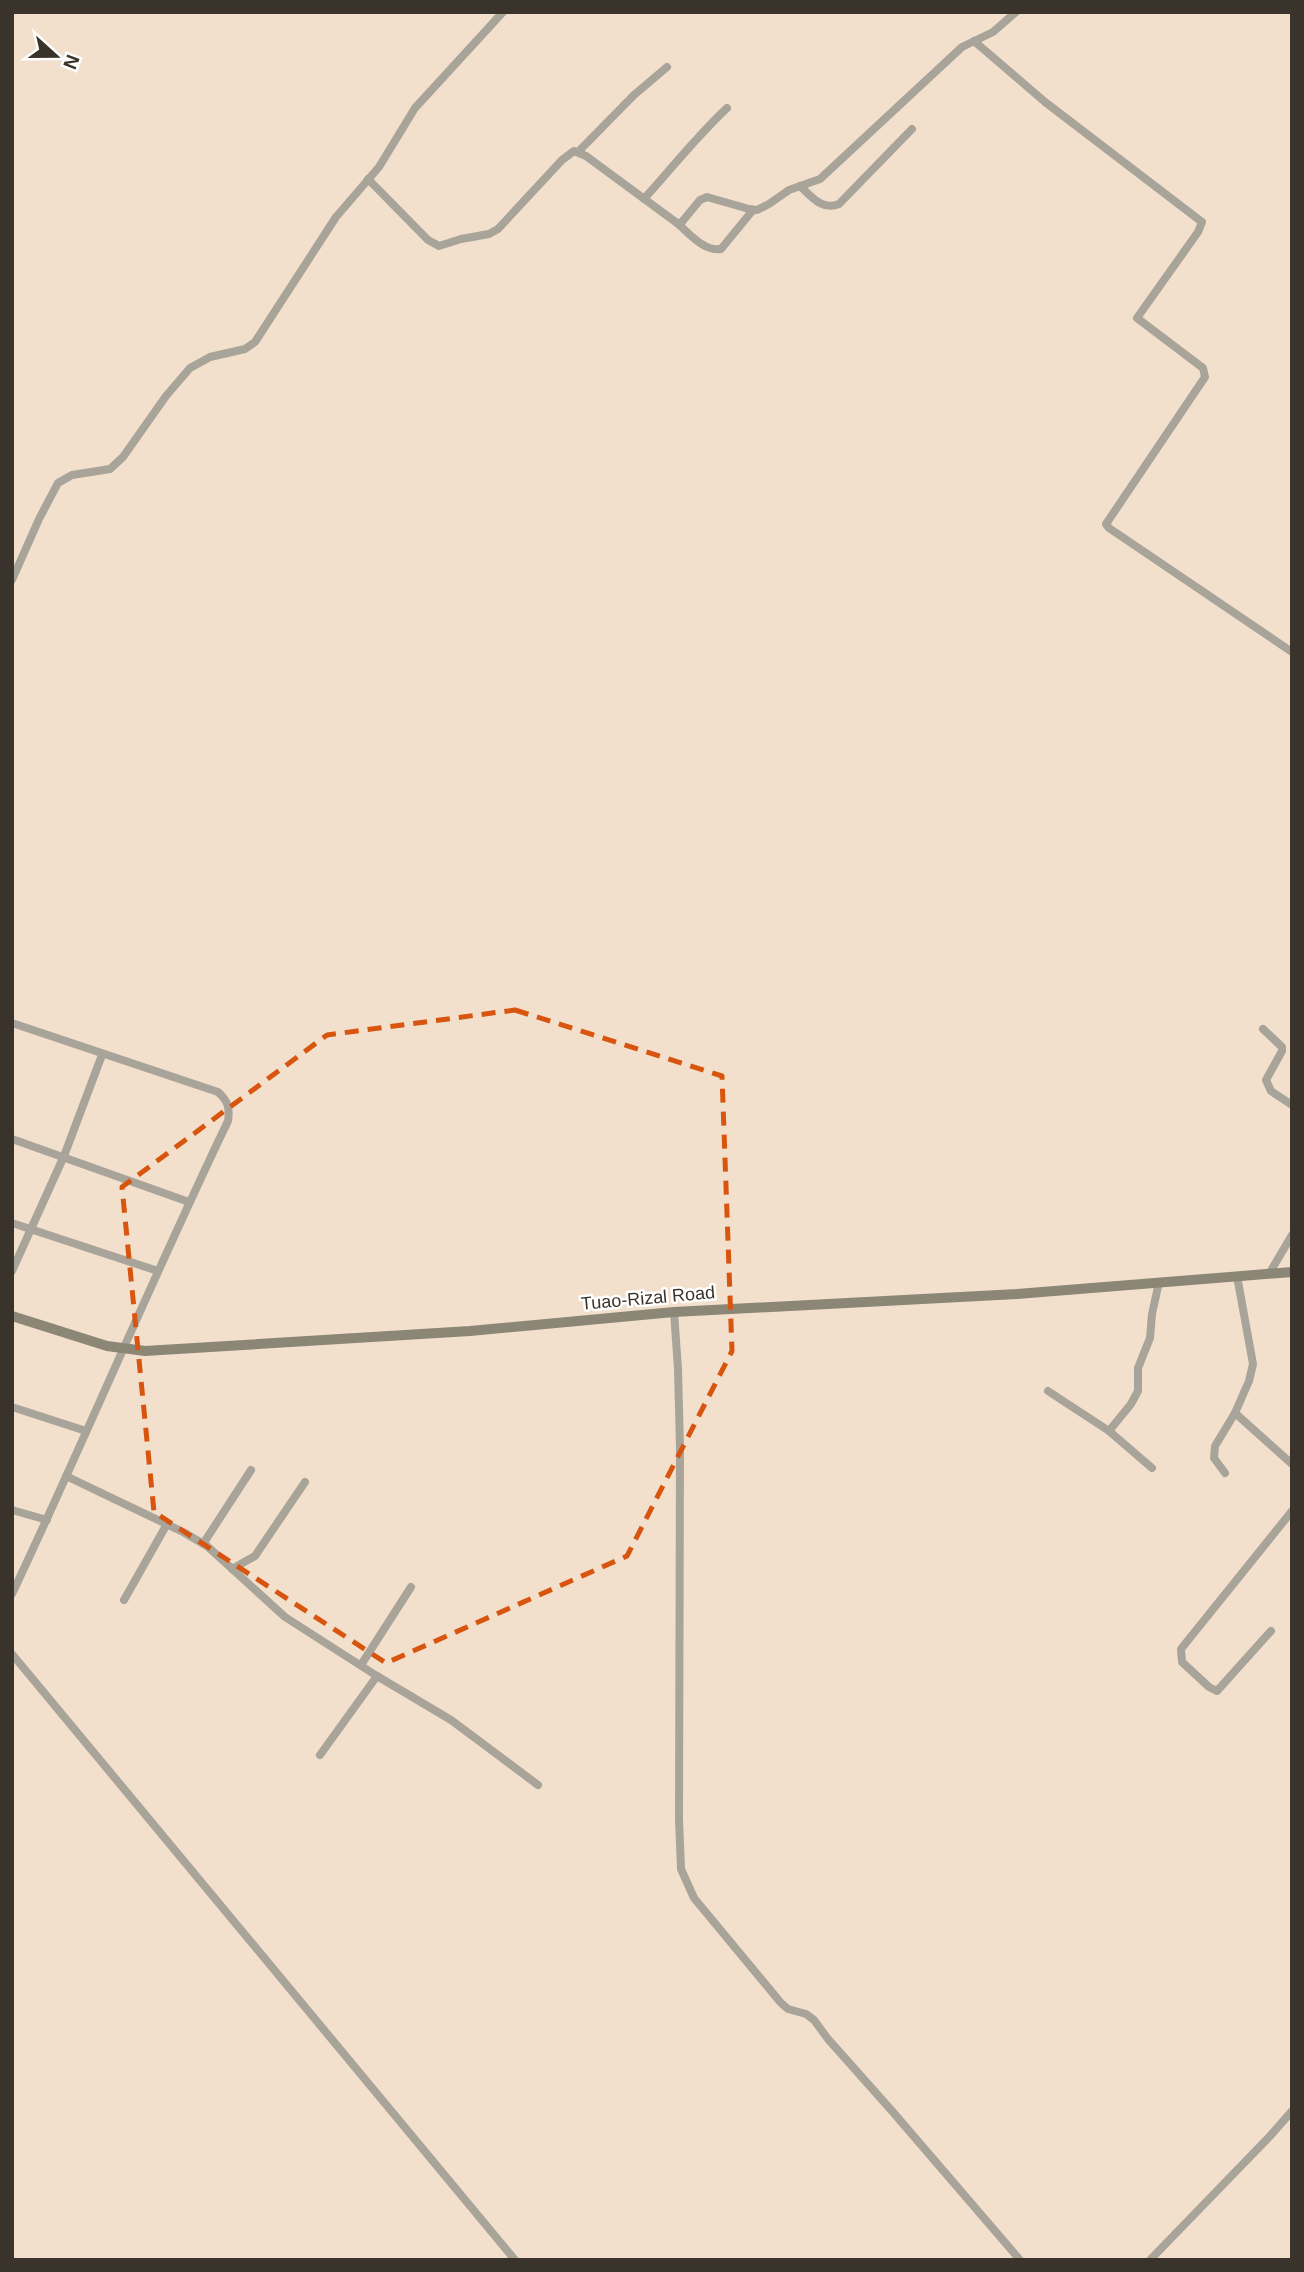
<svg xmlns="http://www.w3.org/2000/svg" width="1304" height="2272" viewBox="0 0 1304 2272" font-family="Arial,sans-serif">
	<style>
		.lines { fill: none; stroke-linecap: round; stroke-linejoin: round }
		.street { stroke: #a8a49a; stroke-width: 8 }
		.secondary { stroke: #8c8677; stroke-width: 10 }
		.marked { fill: none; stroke: #d7550f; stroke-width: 5; stroke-dasharray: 14 9; stroke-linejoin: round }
		.labels { text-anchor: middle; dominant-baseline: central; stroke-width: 5; stroke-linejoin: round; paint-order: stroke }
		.street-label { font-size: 18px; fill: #3a332b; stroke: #fff }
	</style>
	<rect width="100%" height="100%" fill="#f3e0cc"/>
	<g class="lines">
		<g class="street">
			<polyline points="974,41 1045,102 1202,222 1198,232 1137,318 1203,368 1205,377 1106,524 1109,528 1292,652"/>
			<polyline points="578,152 634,95 667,67"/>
			<polyline points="368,179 428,240 439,246 461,239 489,234 498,229 562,160 574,151 586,156 677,223 681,223 700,200 707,197 749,209 757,210 769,204 789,190 820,179 962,47 993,32 1016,12"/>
			<path d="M800,186c12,11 22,25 39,18l73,-75"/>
			<path d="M644,199c28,-31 53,-63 83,-91"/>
			<path d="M677,223c12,10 27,29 44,26l32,-39"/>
			<polyline points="12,580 39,519 58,483 72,475 110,469 123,457 166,396 190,368 210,357 245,349 255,342 336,217 379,167 415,108 503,12"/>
			<path d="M12,1023l206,69c10,9 12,16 10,29 -75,156 -142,316 -216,473"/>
			<polyline points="1263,1029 1282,1047 1282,1051 1266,1080 1271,1091 1292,1105"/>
			<polyline points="12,1139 189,1202"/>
			<polyline points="12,1223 158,1271"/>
			<polyline points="12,1271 64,1156 102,1055"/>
			<polyline points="1269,1274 1292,1235"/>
			<polyline points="674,1312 678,1369 680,1448 679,1819 681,1869 694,1898 781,2003 788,2009 806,2014 814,2020 828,2039 892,2111 1020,2260"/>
			<polyline points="1048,1391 1109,1431 1152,1468"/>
			<polyline points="12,1407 86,1431"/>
			<polyline points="1235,1413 1292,1464"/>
			<polyline points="1109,1431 1131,1404 1138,1391 1138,1368 1150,1338 1152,1314 1159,1282"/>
			<polyline points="1225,1473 1214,1458 1215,1446 1235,1413 1249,1381 1253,1364 1237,1276"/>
			<polyline points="66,1476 183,1532 207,1546 285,1617 377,1676 451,1720 538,1785"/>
			<polyline points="12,1510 47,1520"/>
			<polyline points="203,1544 251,1470"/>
			<polyline points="232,1569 255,1556 305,1482"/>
			<polyline points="124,1600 167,1524"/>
			<polyline points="1271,1631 1217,1691 1209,1687 1182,1662 1181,1649 1292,1511"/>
			<polyline points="12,1654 515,2260"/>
			<polyline points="361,1665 411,1587"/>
			<polyline points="320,1755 377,1676"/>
			<polyline points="1150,2260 1270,2136 1292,2111"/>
		</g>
		<polyline class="secondary" points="12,1316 107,1346 145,1351 470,1331 674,1312 1017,1294 1292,1272"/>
	</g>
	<path class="marked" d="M515,1010l207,66 10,275 -105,205 -241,107 -232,-151 -32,-325 205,-152z"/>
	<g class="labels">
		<g class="street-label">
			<text transform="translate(648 1298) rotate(-5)">Tuao-Rizal Road</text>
		</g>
	</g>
	<rect width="1304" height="2272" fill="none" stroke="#3a332b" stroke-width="28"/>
	<g transform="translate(56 56) rotate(111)" stroke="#ffffff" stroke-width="5" paint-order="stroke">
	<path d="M0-5L12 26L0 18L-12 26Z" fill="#3a332b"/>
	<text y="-10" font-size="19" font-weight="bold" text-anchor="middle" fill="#3a332b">N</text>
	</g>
</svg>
